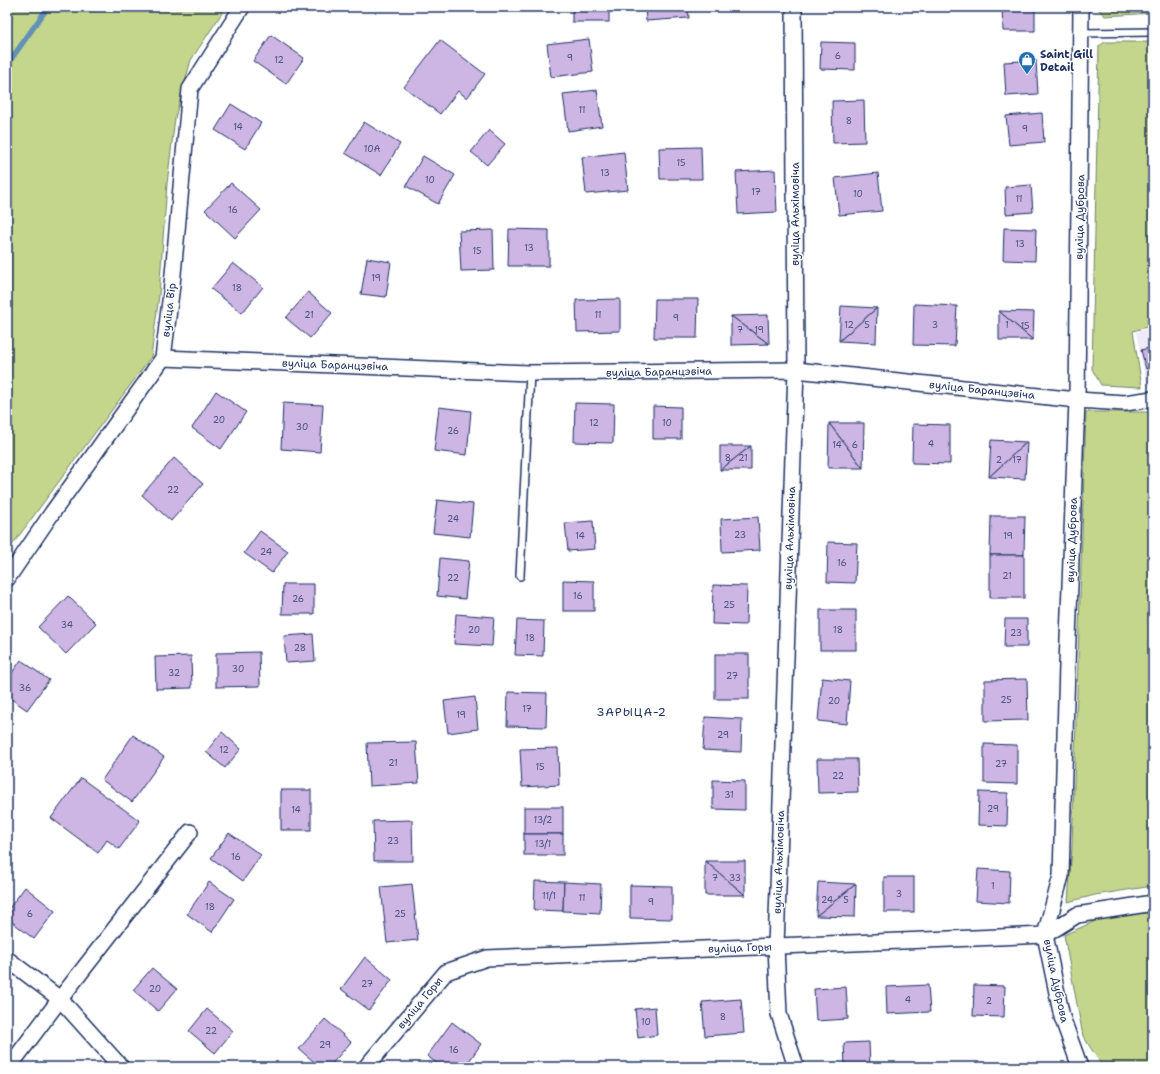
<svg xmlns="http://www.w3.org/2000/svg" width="1160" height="1074" viewBox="0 0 1160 1074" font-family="'Shantell Sans',sans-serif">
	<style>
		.built { fill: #f0e9f7 }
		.green { fill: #c4d68b; stroke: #708274 }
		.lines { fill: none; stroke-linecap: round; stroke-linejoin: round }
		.stream { stroke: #6291b7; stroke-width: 5.5 }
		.building { fill: #cdb5e4; stroke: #1b2f5e }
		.lane-casing { stroke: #1b2f5e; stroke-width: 10 }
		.street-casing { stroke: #1b2f5e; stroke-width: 18 }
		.lane { stroke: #fff; stroke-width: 7 }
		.street { stroke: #fff; stroke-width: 15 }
		.labels { text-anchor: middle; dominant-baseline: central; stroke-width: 3; stroke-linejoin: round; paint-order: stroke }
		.number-label { font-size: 9px; fill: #485080 }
		.poi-label { font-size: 11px; font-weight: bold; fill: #1b2f5e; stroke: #fff; text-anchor: start }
		.street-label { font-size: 11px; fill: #1b2f5e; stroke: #fff }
		.neighbourhood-label { font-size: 12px; letter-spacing: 1px; fill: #1b2f5e; stroke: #fff }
	</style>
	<rect width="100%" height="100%" fill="#fff"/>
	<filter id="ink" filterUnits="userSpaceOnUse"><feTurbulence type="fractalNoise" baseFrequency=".025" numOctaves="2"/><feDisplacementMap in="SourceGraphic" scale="8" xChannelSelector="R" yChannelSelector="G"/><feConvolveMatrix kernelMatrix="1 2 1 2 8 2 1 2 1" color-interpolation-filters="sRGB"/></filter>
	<g filter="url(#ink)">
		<polygon class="built" points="1153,327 1153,386 1147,386 1136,332"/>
		<g class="green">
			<polygon points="7,7 226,7 191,60 175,118 167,184 159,295 151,357 7,552"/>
			<polygon points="1096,7 1153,7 1153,13 1105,16"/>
			<polygon points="1105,42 1153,42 1153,325 1133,331 1142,387 1101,385 1092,369 1099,46"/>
			<polygon points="1086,412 1151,412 1153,433 1153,886 1095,895 1068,902 1072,847"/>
			<polygon points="1153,912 1153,1067 1103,1067 1083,1036 1064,935 1102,918"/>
		</g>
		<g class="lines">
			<polyline class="stream" points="7,65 48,7"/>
		</g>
		<g class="building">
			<rect x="572" y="7" width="37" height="15"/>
			<polygon points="645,7 688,7 689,18 646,21"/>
			<polygon points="1002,7 1035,7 1035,31 1003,31"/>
			<polygon points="271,35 304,58 286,84 253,61"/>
			<polygon points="589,39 593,72 551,77 547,44"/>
			<polygon points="440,40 485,74 467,98 458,91 440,114 404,87"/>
			<polygon points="821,42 855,43 855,70 820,69"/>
			<polygon points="1036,60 1038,94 1006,96 1004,62"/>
			<polygon points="597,90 602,126 568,131 563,94"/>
			<polygon points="864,100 865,142 833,143 832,101"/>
			<polygon points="231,104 261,123 245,149 215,130"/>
			<polygon points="1042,113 1044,142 1009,145 1006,116"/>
			<polygon points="364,122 400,144 381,175 345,153"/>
			<polygon points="489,130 505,144 487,165 471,152"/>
			<polygon points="701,147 702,179 660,179 659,148"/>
			<polygon points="624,152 628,190 586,194 582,157"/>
			<polygon points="423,156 455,175 438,204 406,186"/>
			<polygon points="775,170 777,212 738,214 736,172"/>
			<polygon points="878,173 882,211 839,215 835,178"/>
			<polygon points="231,183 261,210 235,238 205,210"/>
			<polygon points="1031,185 1033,212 1006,214 1005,187"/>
			<polygon points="1004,228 1036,229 1035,261 1003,260"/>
			<polygon points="509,229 549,230 549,266 508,266"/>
			<polygon points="493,230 494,270 461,271 459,231"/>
			<polygon points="367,258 391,262 386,297 361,294"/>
			<polygon points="233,263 263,287 242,313 211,289"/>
			<polygon points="308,292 332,313 310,338 286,318"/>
			<polygon points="620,299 620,331 577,332 576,300"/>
			<polygon points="655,299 698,299 697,338 654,338"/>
			<polygon points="914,304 957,306 955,346 913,345"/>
			<polygon points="841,306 877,308 839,341"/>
			<polygon points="877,308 876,343 839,341"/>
			<polygon points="999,311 1033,340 999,340"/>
			<polygon points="999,311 1034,312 1033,340"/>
			<polygon points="768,315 769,344 731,316"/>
			<polygon points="731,316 769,344 731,345"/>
			<polygon points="1153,347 1153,367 1146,369 1141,350"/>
			<polygon points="216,391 246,412 221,449 192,428"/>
			<polygon points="283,403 323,405 320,452 281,449"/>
			<polygon points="575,403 614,404 613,443 574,442"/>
			<polygon points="653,406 681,407 681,439 653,439"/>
			<polygon points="439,407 471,411 467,455 434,451"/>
			<polygon points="829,423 863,468 828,468"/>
			<polygon points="829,423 864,423 863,468"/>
			<polygon points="913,424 950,425 950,464 912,463"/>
			<polygon points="991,440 1027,442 989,477"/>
			<polygon points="1027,442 1025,479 989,477"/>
			<polygon points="720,446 751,446 720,470"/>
			<polygon points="751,446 751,470 720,470"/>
			<polygon points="174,458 203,484 171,521 142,495"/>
			<polygon points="437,500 473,504 470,537 433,533"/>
			<polygon points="991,516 1025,516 1024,555 990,555"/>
			<polygon points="758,517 760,550 722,552 721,519"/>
			<polygon points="593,521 595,549 568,551 565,523"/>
			<polygon points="260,531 288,551 272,573 244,553"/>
			<polygon points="828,542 857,543 855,583 827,582"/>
			<rect x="990" y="555" width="34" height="43"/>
			<polygon points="440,558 469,561 465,599 437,596"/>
			<polygon points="563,580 594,581 594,611 563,611"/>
			<polygon points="283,584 314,584 314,614 282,614"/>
			<polygon points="713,585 747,586 746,625 712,624"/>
			<polygon points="68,596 96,623 66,654 38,627"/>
			<rect x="820" y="610" width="36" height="40"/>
			<polygon points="456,614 494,617 492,646 454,644"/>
			<polygon points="1005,619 1027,619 1027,647 1004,647"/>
			<polygon points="517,620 544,621 543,656 515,655"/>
			<polygon points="313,634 315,661 286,663 284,636"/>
			<polygon points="259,652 260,686 216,687 216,653"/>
			<rect x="715" y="654" width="34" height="45"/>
			<polygon points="191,656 192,688 156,689 155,657"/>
			<polygon points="21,660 49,680 27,710 7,696 7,680"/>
			<polygon points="822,678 850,681 847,724 818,721"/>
			<polygon points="1027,679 1028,720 985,721 985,680"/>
			<polygon points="508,692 547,693 546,727 507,726"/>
			<polygon points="475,697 478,729 448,733 444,701"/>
			<polygon points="705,717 742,719 741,752 703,750"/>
			<polygon points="222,732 241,749 225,768 206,752"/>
			<polygon points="133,735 164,757 132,802 102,780"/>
			<polygon points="416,742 419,783 369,786 367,743"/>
			<polygon points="984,744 1017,745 1017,784 984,783"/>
			<polygon points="558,748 559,785 522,787 520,749"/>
			<polygon points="817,759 857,759 858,792 818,793"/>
			<polygon points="81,778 140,821 119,849 107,840 98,853 51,818"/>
			<polygon points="713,780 745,781 745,810 713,809"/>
			<rect x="281" y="790" width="30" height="40"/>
			<polygon points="979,792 1008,793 1007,826 978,825"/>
			<rect x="524" y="807" width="39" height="27"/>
			<polygon points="412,820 413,861 374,861 373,821"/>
			<polygon points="229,833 261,855 243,881 211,858"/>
			<rect x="524" y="834" width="39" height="21"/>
			<polygon points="705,861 745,861 745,895"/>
			<polygon points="705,861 745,895 705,895"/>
			<polygon points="978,869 1010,871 1009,903 976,901"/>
			<rect x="884" y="877" width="30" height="35"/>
			<polygon points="535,881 564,882 563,911 534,910"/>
			<polygon points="209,882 234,899 212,932 187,914"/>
			<polygon points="564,882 601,884 600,913 563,911"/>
			<polygon points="818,882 856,884 816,916"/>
			<polygon points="412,884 418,940 387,943 381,887"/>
			<polygon points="856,884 855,917 816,916"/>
			<polygon points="630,885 672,886 672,919 630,918"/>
			<polygon points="25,887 55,911 34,939 7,918 7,911"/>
			<polygon points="365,957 392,980 369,1010 341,989"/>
			<polygon points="152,968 177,989 158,1011 133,990"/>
			<polygon points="928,985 930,1012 887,1014 886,987"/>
			<polygon points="974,985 1005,986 1004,1017 973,1016"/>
			<polygon points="846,987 848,1019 816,1021 814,989"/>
			<polygon points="741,999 744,1033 705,1036 702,1002"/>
			<polygon points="655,1007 657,1035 638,1038 635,1009"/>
			<polygon points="207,1009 233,1031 215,1053 189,1031"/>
			<polygon points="325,1019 351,1042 329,1067 320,1067 299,1049"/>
			<polygon points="452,1022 481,1044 465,1067 442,1067 427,1056"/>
			<polygon points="869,1042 870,1067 845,1067 844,1043"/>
			<polygon points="1032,1063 1033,1067 1020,1067"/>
		</g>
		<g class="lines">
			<defs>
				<g id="lane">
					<polyline points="1082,33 1153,32"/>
					<polyline points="520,576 530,373"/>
				</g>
				<g id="street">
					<polyline points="794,7 796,370 776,946 779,1014 796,1067"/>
					<polyline points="163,358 530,373 796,370 1077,400 1125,403 1153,399"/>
					<polyline points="7,579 52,513 163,358 172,285 190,89 242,7"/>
					<polyline points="7,959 60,999 121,1067"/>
					<polyline points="9,1067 60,999 190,832"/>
					<polyline points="366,1067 446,972 487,958 1045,935 1077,915 1153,903"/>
					<polyline points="1080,1067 1062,1017 1045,935 1061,876 1067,665 1077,400 1081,7"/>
				</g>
			</defs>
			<use href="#lane" class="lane-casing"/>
			<use href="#street" class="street-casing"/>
			<use href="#lane" class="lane"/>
			<use href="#street" class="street"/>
		</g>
	</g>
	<defs>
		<symbol id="shop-pin" viewBox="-11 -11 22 30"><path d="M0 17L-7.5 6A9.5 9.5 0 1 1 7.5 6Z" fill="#1f6fb2" stroke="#fff"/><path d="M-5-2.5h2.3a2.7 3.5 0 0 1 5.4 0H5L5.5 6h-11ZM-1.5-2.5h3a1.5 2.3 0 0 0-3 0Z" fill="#fff"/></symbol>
	</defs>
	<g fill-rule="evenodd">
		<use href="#shop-pin" x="1017" y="50" width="20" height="27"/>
	</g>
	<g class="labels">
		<g class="number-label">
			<text x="838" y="56">6</text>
			<text x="570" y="58">9</text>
			<text x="279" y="60">12</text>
			<text x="582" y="110">11</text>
			<text x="849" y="121">8</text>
			<text x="238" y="127">14</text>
			<text x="1025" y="129">9</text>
			<text x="372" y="149">10А</text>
			<text x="681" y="163">15</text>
			<text x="605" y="173">13</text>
			<text x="430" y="180">10</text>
			<text x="756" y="192">17</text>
			<text x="858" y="194">10</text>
			<text x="1019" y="199">11</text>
			<text x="233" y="210">16</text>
			<text x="1020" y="244">13</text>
			<text x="529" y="248">13</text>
			<text x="477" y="251">15</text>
			<text x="376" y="278">19</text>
			<text x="237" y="288">18</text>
			<text x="309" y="315">21</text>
			<text x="598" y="315">11</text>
			<text x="676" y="318">9</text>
			<text x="849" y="325">12</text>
			<text x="867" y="325">5</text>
			<text x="935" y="325">3</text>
			<text x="1007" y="325">1</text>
			<text x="1025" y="326">15</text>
			<text x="740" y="330">7</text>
			<text x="759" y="330">19</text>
			<text x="219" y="420">20</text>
			<text x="594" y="423">12</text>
			<text x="667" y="423">10</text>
			<text x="302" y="427">30</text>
			<text x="453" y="431">26</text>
			<text x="931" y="444">4</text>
			<text x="837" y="445">14</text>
			<text x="855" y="445">6</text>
			<text x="728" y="458">8</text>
			<text x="743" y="458">21</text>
			<text x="999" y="460">2</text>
			<text x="1017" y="460">17</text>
			<text x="173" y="490">22</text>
			<text x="453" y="519">24</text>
			<text x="740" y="535">23</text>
			<text x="580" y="536">14</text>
			<text x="1008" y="536">19</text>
			<text x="266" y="552">24</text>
			<text x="842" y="563">16</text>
			<text x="1007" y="576">21</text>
			<text x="453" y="578">22</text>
			<text x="578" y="596">16</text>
			<text x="298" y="599">26</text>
			<text x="729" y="605">25</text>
			<text x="67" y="625">34</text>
			<text x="474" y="630">20</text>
			<text x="838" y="630">18</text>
			<text x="1016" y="633">23</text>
			<text x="530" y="638">18</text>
			<text x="300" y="648">28</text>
			<text x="238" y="669">30</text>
			<text x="174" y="673">32</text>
			<text x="732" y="676">27</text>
			<text x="25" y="688">36</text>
			<text x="1006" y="700">25</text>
			<text x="834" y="701">20</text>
			<text x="527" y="709">17</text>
			<text x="461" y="715">19</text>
			<text x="723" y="735">29</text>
			<text x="224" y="750">12</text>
			<text x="393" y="763">21</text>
			<text x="1001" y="764">27</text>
			<text x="540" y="767">15</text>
			<text x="838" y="776">22</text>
			<text x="729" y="795">31</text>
			<text x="993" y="809">29</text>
			<text x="296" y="810">14</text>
			<text x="543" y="820">13/2</text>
			<text x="393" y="841">23</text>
			<text x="543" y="844">13/1</text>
			<text x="236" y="857">16</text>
			<text x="715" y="878">7</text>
			<text x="735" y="878">33</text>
			<text x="993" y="886">1</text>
			<text x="899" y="894">3</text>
			<text x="549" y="896">11/1</text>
			<text x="582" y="898">11</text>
			<text x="827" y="900">24</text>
			<text x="846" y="900">5</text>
			<text x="651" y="902">9</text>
			<text x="210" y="907">18</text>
			<text x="30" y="914">6</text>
			<text x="400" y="914">25</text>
			<text x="367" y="984">27</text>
			<text x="155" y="989">20</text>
			<text x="908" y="1000">4</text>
			<text x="989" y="1001">2</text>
			<text x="723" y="1017">8</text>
			<text x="646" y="1022">10</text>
			<text x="211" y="1031">22</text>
			<text x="325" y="1045">29</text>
			<text x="454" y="1050">16</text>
		</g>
		<g class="poi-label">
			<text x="1040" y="54">Saint Gill<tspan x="1040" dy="13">Detail</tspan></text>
		</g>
		<g class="street-label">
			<text transform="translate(795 214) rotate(-90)">вуліца Альхімовіча</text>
			<text transform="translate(1080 217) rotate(-89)">вуліца Дуброва</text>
			<text transform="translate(169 310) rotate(-83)">вуліца Вір</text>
			<text transform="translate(335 365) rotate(2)">вуліца Баранцэвіча</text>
			<text transform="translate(659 372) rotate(-1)">вуліца Баранцэвіча</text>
			<text transform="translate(982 390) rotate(6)">вуліца Баранцэвіча</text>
			<text transform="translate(790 538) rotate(-88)">вуліца Альхімовіча</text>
			<text transform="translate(1072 540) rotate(-88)">вуліца Дуброва</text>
			<text transform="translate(779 862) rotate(-88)">вуліца Альхімовіча</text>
			<text transform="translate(740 948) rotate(-2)">вуліца Горы</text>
			<text transform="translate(1056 981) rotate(78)">вуліца Дуброва</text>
			<text transform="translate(420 1003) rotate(-50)">вуліца Горы</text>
		</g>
		<g class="neighbourhood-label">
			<text x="632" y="712">ЗАРЫЦА-2</text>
		</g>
	</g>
	<rect width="1160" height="1074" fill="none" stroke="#fff" stroke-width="24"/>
	<rect x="12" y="12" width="1136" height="1050" fill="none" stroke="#1b2f5e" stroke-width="1.5" filter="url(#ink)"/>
</svg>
